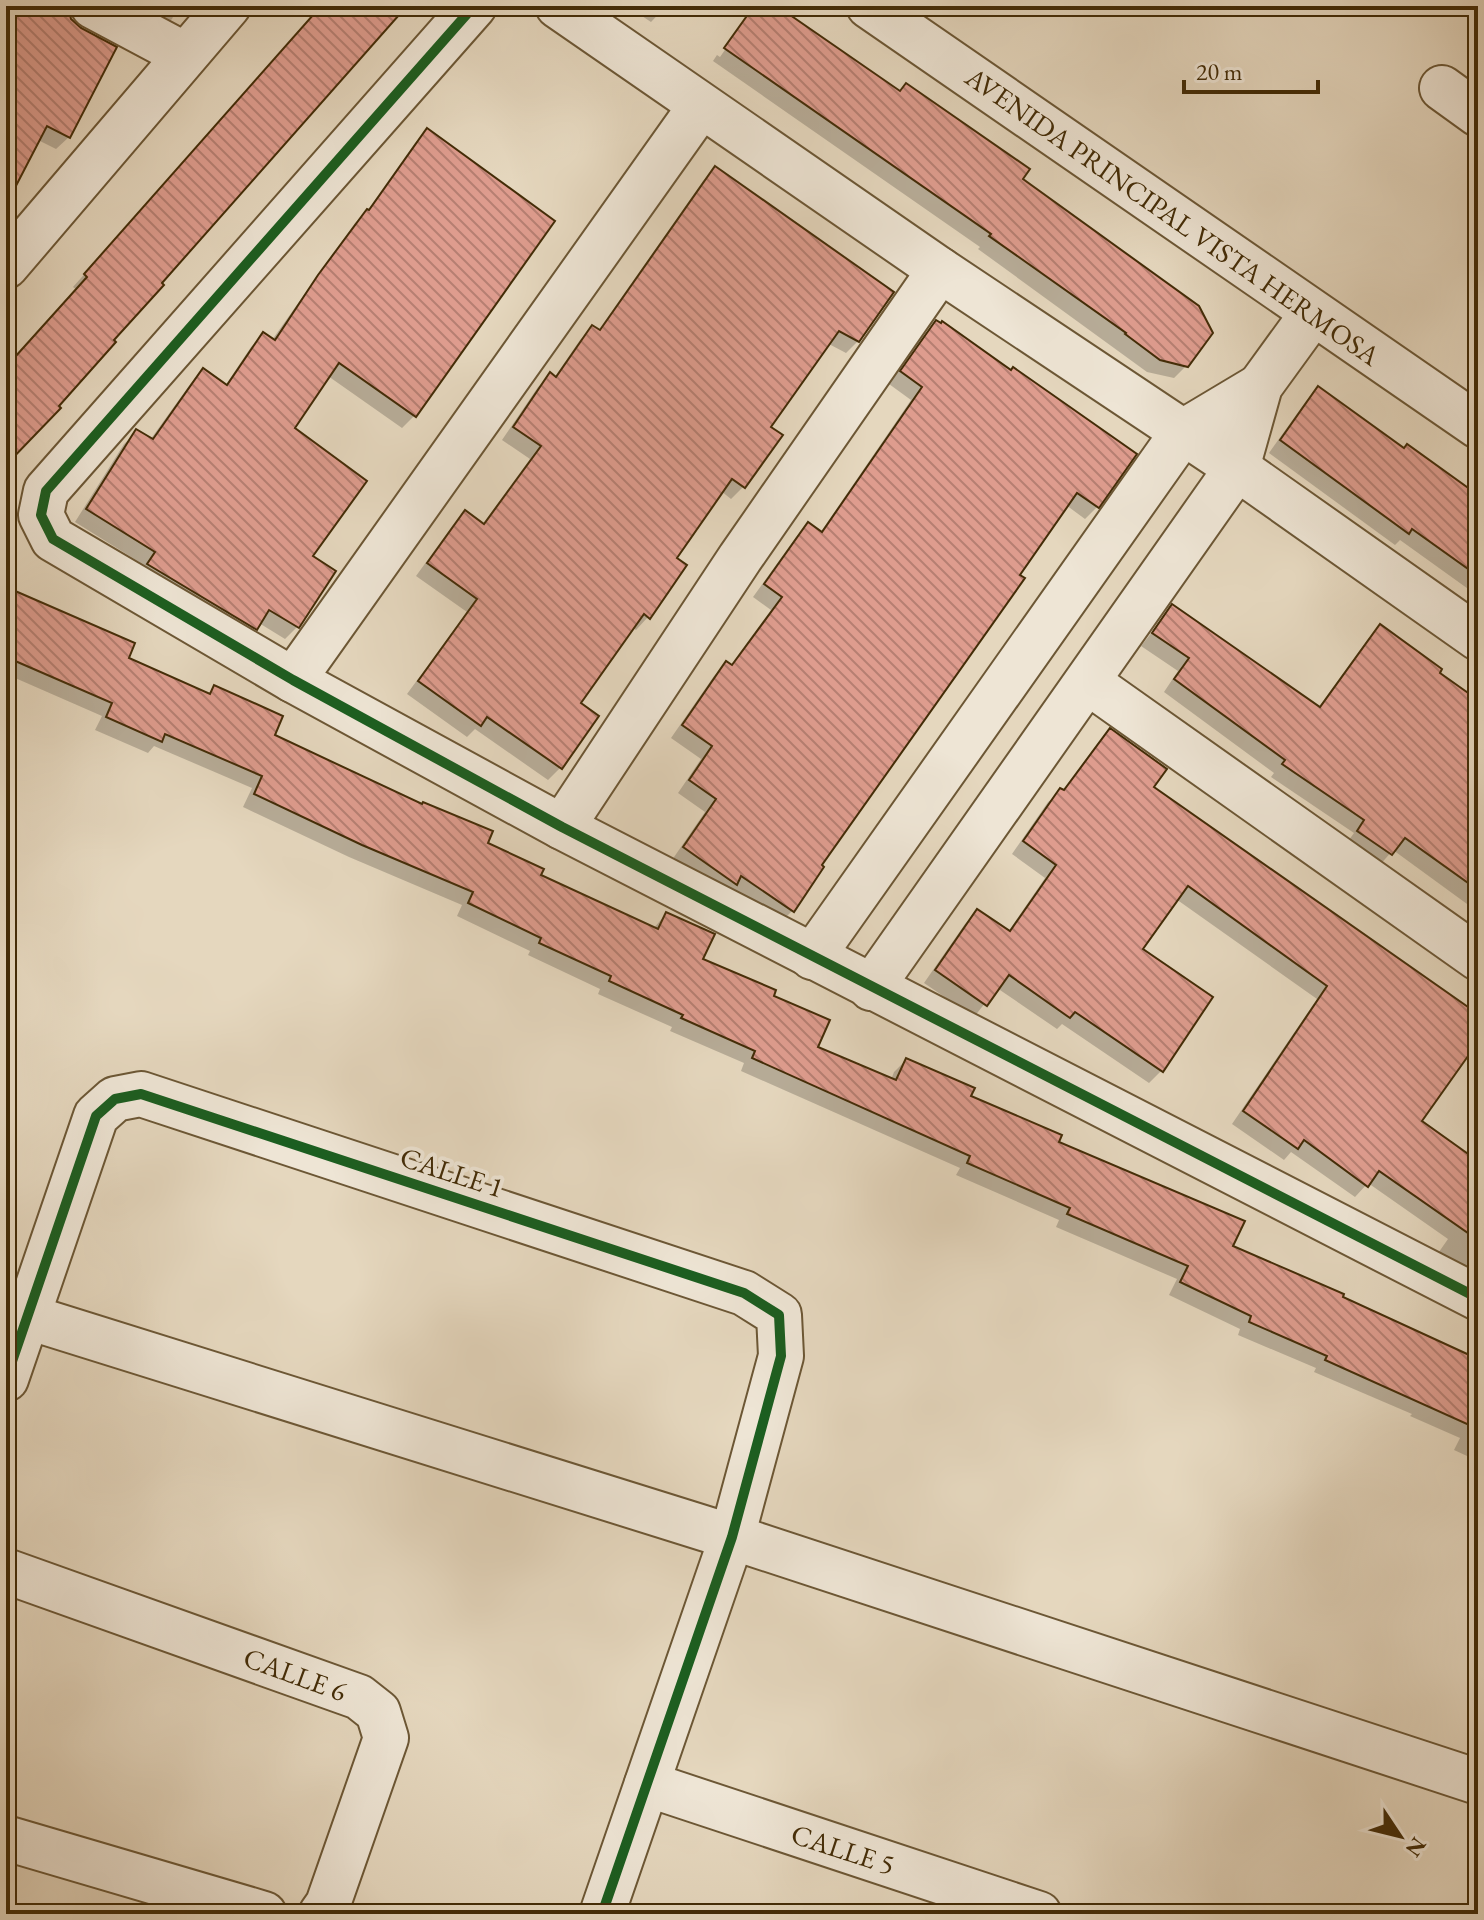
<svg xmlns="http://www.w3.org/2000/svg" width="1484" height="1920" viewBox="0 0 1484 1920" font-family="'EB Garamond',serif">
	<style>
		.shadow { fill: #0003 }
		.building { fill: url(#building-back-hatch); stroke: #432c07; stroke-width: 2 }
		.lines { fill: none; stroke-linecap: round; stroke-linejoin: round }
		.minor-casing { stroke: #6c5735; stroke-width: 48 }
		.minor { stroke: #eee5d5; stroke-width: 44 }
		.cycleway-casing { stroke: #eee5d5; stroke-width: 15 }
		.cycleway { stroke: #1b5e20; stroke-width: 10 }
		.labels { text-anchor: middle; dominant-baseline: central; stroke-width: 8; stroke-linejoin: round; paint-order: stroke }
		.street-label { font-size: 28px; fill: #432c07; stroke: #eee5d5 }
	</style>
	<defs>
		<pattern id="building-back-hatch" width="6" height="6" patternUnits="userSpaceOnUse" patternTransform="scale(2)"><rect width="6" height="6" fill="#de9c8e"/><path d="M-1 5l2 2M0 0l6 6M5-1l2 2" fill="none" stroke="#b67f72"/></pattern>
	</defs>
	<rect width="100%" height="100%" fill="#e5d7be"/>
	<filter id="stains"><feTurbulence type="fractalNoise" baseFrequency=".0025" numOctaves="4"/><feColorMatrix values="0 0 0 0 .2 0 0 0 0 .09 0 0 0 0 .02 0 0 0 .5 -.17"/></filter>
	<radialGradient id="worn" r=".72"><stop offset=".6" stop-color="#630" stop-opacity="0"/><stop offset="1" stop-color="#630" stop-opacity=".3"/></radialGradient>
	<g class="shadow">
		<polygon points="6,6 66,6 69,137 56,149 38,140 6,200"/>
		<polygon points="112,6 178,6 172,19 159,31"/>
		<polygon points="323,6 404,6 6,463 6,370 77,290 73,287"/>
		<polygon points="627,6 666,6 651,22"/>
		<polygon points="753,6 774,6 1020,180 1187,365 1174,378 1147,372 978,249 980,247 713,61 717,55 720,57 754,8 751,8"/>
		<polygon points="427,131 552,221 414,416 402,428 328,376 292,429 310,557 334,572 297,627 285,639 259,623 243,641 137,576 144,565 75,522 124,444 137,432 150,440 191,383 203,370 225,386 251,347 264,334 272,340 355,223 367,211 415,143"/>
		<polygon points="716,168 858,341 846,353 827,343 769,427 744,486 731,499 721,491 674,558 648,617 636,630 632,627 578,704 596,716 560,768 548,780 475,729 467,737 407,694 467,612 416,576 453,525 465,513 482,525 530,459 502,440 538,387 550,375 554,378 580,340 592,327 598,331 703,181"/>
		<polygon points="936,322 1097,507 1085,519 1066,505 819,866 792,911 780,923 731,889 724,896 672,860 705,812 678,793 701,759 671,738 714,676 726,664 730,666 771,610 753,597 796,537 808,525 820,533 911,400 889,384 924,335"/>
		<polygon points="1318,389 1404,450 1478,498 1478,596 1400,540 1395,545 1269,453 1306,401"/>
		<polygon points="6,589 127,659 207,695 214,688 272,736 485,844 538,876 653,929 666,914 701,960 771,997 815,1048 891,1080 894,1072 906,1060 968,1097 1056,1143 1230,1247 1459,1353 1422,1405 1478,1381 1478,1461 1454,1450 1460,1438 1410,1416 1412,1414 1314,1372 1316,1368 1238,1335 1240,1329 1169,1295 1177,1279 1056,1227 1059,1220 956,1175 960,1168 741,1071 744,1063 670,1031 672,1027 598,994 600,989 528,955 530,951 457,916 462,905 349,857 243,807 252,788 154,746 148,753 95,730 102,716 6,674"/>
		<polygon points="1172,607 1318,708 1368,639 1380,627 1437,673 1478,703 1478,912 1393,850 1379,866 1346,844 1354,833 1271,777 1274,773 1164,692 1178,671 1141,646"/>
		<polygon points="1110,730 1151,788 1478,1017 1478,1039 1419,1121 1478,1163 1478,1290 1434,1259 1448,1239 1368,1183 1355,1197 1291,1152 1284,1160 1232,1124 1317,999 1176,899 1140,949 1210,998 1161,1071 1149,1083 1062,1024 1057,1029 997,988 974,1017 924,983 965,924 977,912 1008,932 1045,878 1012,854 1048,802 1062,791 1098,743"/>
	</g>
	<g class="building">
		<polygon points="6,6 68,6 71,19 81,28 117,47 70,138 47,126 6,205"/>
		<polygon points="321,6 407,6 162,283 164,285 114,340 116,342 59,406 61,408 6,465 6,367 87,277 84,274"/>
		<polygon points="754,6 777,6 900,91 906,83 1030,169 1023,179 1199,306 1213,333 1188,367 1160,360 1125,334 1126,333 989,236 991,234 724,48"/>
		<polygon points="427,128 555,221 416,417 339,363 295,428 367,481 313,556 336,571 299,628 269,610 257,630 147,564 155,552 86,509 136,429 153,439 203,368 227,385 263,332 275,340 318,275 367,209 369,210"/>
		<polygon points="715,166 894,292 859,342 839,331 771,427 783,435 745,488 732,479 677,558 687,565 650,619 644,614 581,703 599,716 562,769 487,717 481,726 418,681 477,599 427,563 465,510 484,524 541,446 513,427 550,372 556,377 592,325 600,330"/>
		<polygon points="936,320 941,323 942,321 1011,370 1013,367 1137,454 1099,508 1077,493 1020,575 1025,578 822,865 824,867 794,912 741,876 737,885 683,847 716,799 689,780 712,746 682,725 726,661 732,665 782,597 764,584 808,522 822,532 922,387 900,371"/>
		<polygon points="1318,386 1404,448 1407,444 1478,495 1478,576 1412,529 1409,534 1280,440"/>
		<polygon points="6,587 135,643 129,658 210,694 214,685 283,716 275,735 422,804 423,802 493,831 488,843 544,869 541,875 658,929 666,912 715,934 703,959 776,990 774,996 830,1020 818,1047 896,1080 906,1058 975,1088 971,1096 1062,1135 1059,1142 1245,1221 1233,1246 1344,1294 1343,1297 1478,1359 1478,1429 1325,1360 1327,1356 1249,1322 1251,1316 1180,1282 1188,1266 1067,1214 1070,1208 967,1163 970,1156 752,1058 755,1051 681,1018 683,1015 609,981 611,976 539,943 541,938 468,903 473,892 362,845 254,794 262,776 165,734 162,742 106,717 112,703 6,657"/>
		<polygon points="1172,604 1320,707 1380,624 1442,669 1440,673 1478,700 1478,890 1405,838 1392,855 1357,831 1364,820 1282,764 1285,760 1174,679 1189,658 1152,633"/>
		<polygon points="1110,728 1167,769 1154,787 1478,1014 1478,1042 1422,1121 1478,1161 1478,1240 1379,1171 1368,1187 1304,1140 1298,1149 1243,1111 1327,986 1188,886 1143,949 1213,997 1163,1072 1075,1012 1070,1018 1009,975 987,1006 935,970 977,909 1010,931 1056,865 1023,841 1060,788 1064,790"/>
	</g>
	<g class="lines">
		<defs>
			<g id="minor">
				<polyline points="93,6 185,55"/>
				<polyline points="474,6 46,491 41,515 53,539 293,680 562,827 1478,1298"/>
				<polyline points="558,6 940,270 1237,468 1478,638"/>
				<polyline points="869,6 1478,426"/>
				<polyline points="1442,88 1478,114"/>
				<polyline points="6,266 228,6"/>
				<polyline points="293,680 700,107"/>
				<polyline points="1088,682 1478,958"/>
				<polyline points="562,827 740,558 940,270"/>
				<polyline points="812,957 1183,432 1260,386"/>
				<polyline points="871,988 1237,468 1260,386 1313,313"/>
				<polyline points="6,1310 732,1537 1478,1782"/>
				<polyline points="6,1379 96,1116 115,1099 141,1094 744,1293 779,1315 781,1356 732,1537 602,1914"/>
				<polyline points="6,1571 359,1697 378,1712 386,1738 328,1904 321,1914"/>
				<polyline points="647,1784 1039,1914"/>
				<polyline points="6,1838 264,1914"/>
			</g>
		</defs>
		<use href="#minor" class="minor-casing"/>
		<use href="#minor" class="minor"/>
		<defs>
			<g id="cycleway">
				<polyline points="474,6 46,491 41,515 53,539 293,680 562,827 1478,1298"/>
				<polyline points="6,1379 96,1116 115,1099 141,1094 744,1293 779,1315 781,1356 732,1537 602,1914"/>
			</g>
		</defs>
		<use href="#cycleway" class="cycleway-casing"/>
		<use href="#cycleway" class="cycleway"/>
	</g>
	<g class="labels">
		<g class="street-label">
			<text transform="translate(1173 216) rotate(35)">AVENIDA PRINCIPAL VISTA HERMOSA</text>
			<text transform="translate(452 1172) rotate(18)">CALLE 1</text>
			<text transform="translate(295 1674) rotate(20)">CALLE 6</text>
			<text transform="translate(843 1849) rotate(18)">CALLE 5</text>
		</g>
	</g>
	<rect width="1484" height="1920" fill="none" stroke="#e5d7be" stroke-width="32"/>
	<rect x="8" y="8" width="1468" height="1904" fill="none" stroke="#432c07" stroke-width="4"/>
	<rect x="16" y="16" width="1452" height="1888" fill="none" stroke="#432c07" stroke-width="2"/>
	<g transform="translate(1400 1836) rotate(125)" stroke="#eee5d5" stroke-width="6" paint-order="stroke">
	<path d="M0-6L14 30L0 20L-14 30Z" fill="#432c07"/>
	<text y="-12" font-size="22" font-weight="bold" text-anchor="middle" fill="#432c07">N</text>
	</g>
	<path d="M1184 80v12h134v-12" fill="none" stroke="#432c07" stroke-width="4"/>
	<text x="1196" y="80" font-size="24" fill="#432c07" stroke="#eee5d5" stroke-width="6" paint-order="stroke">20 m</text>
	<rect width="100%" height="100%" filter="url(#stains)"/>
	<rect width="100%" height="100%" fill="url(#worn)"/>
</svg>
